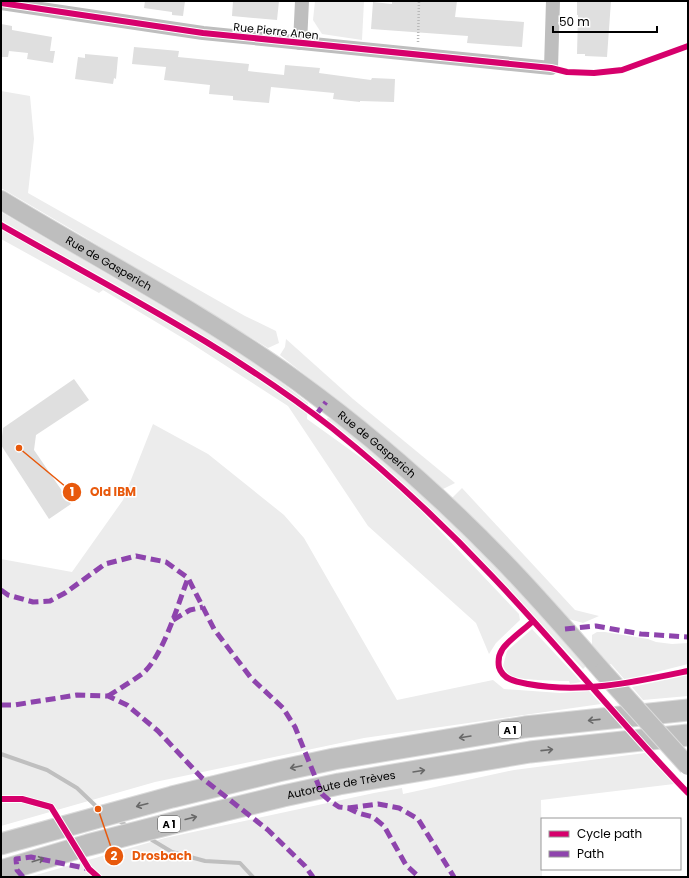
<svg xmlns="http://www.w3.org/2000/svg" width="689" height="878" viewBox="0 0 689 878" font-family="Poppins,sans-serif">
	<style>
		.green { fill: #ececec }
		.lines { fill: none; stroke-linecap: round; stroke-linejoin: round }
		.stream { stroke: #bfbfbf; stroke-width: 4 }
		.building { fill: #dfdfdf }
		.major-casing { stroke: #dbdbdb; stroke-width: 20 }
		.highway-casing { stroke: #dbdbdb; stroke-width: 23 }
		.path { stroke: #b9b9b9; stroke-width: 2.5; stroke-dasharray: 1 2; stroke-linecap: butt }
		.minor { stroke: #bebebe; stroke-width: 14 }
		.major { stroke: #bebebe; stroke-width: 18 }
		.highway { stroke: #bebebe; stroke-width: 21 }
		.major-bridge-casing { stroke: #dbdbdb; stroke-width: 20; stroke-linecap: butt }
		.major-bridge { stroke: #bebebe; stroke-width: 18 }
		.quiet { stroke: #8e44ad; stroke-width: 5; stroke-dasharray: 10 5; stroke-linecap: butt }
		.cycleway-casing { stroke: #fff; stroke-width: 8 }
		.cycleway { stroke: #d6006c; stroke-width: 6 }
		.oneway { stroke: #686868 }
		.labels { text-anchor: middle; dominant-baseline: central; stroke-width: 3; stroke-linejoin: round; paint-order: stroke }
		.shield { fill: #fff; stroke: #4c4c4c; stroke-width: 1 }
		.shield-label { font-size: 10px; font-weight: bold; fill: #000 }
		.street-label { font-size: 11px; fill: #000; stroke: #fff }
		.leader { fill: none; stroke: #e8590c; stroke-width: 1.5 }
		.callout-dot { fill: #e8590c; stroke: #fff; stroke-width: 1.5 }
		.mark-label { font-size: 12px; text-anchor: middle; font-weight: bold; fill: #fff }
		.callout-label { font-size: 12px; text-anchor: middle; font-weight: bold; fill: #e8590c; stroke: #fff; stroke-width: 3; stroke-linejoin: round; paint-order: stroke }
	</style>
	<rect width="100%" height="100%" fill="#fff"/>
	<g class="green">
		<polygon points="315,1 364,1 362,40 322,34 313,20"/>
		<polygon points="1,91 30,96 34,139 28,193 245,316 276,331 279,343 268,348 71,229 1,188"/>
		<polygon points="1,212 245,354 308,403 307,419 392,480 519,614 520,620 496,643 489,654 476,623 368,526 288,406 186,340 103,290 99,293 1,239"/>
		<polygon points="286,339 353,399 455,483 441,490 345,407 280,355 285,347"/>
		<path d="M328,418l3,1c57,44 111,92 161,143 33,33 63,70 94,104l-3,3 -137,-145 -67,-61 -54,-43z"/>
		<polygon points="153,424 208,454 284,515 304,538 397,700 493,680 504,689 560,693 589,691 601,704 364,738 155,782 1,826 1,559 72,572 123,500"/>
		<polygon points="462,488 575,610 599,616 583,623 569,619 499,544 452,498"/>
		<path d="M532,629l43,46 6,7 -11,2 -1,-3c-11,0 -51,-1 -58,-5 -4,-3 -6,-6 -8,-10l4,-15z"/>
		<polygon points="597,632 605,632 648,639 656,642 672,644 688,643 688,664 625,680 611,664 608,666 592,647 592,635"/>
		<polygon points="688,675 688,696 643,700 632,687"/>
		<polygon points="645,753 674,784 541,800 542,877 29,877 165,838 374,793 402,788 403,794 514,770"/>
	</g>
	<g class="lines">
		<g class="stream">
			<polyline points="1,754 47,770 77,788 100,810"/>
			<polyline points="116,819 129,827"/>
			<polyline points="147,837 172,852 205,861 240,863 253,877"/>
		</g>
	</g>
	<g class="building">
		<polygon points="145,1 185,1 183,16 172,15 172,12 144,8"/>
		<polygon points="233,1 279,1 277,20 232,16"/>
		<polygon points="392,1 457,1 455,17 524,22 522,47 467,43 468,36 371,29 373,2 392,4"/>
		<polygon points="577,1 611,1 607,57 585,56 585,54 577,54 578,15 577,15"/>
		<polygon points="1,24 12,26 12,30 52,37 50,51 55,51 53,63 27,59 28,53 9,51 8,57 1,57"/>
		<polygon points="134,47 179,51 178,57 249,64 248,71 284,75 285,65 320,68 319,73 371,80 372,78 395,79 394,102 360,101 360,102 333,99 334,93 271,87 269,103 233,100 233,96 209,94 210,85 164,80 166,67 132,64"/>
		<polygon points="85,54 118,57 116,79 114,78 113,84 75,79 78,57 85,58"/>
		<polygon points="74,379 89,400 36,435 34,450 71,504 49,519 1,445 3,428"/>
	</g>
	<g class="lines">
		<defs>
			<g id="major">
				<path id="s1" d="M1,200c99,60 203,114 297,182 73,53 141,113 204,178 35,36 68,74 101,112"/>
			</g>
			<g id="highway">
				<polyline points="1,844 172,797 278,771 334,759 525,727 688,710"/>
				<path id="s2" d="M1,871l87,-26 89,-23 106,-26 56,-12 191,-32 158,-17"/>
			</g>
		</defs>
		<use href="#major" class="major-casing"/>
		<use href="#highway" class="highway-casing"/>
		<polyline class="path" points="418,42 419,1"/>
		<g class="minor">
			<polyline points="1,3 203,33 551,68 553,1"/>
			<polyline points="300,43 302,1"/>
		</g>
		<use href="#major" class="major"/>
		<use href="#highway" class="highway"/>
		<defs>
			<polyline id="major-bridge" points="603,672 688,766"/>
		</defs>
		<use href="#major-bridge" class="major-bridge-casing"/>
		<use href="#major-bridge" class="major-bridge"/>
		<g class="quiet">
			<polyline points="315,416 326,402"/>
			<polyline points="1,590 8,595 33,602 50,601 65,593 105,564 136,556 166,562 188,578 214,629 251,678 283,708 295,727 322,794 330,801 339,807 348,808 358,813 373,817 384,826 406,865 419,877"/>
			<polyline points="173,620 190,610 203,607"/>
			<polyline points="565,629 596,626 641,634 688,637"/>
			<path d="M108,696c11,-7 23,-14 34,-22 21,-17 36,-70 46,-96"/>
			<polyline points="1,705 14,705 77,695 108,696 127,705 158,731 202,778 268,830 305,866 313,877"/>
			<polyline points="348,808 378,804 399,808 418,819 454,877"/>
			<polyline points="23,877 17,870 16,859 31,857 89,869"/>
		</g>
		<defs>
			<g id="cycleway">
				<polyline points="1,3 203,33 551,68 567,72 594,73 622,70 688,46"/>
				<path d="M1,225c112,64 229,123 331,203 56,45 110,95 159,147 68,71 129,148 197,218"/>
				<path d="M533,621c-7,7 -27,21 -31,29 -4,6 -4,11 -3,17 4,13 18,15 29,17 54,10 107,-2 160,-13"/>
				<polyline points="1,799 22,799 51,807 89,869 98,877"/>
			</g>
		</defs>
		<use href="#cycleway" class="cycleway-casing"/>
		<use href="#cycleway" class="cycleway"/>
	</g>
	<defs><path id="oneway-shaft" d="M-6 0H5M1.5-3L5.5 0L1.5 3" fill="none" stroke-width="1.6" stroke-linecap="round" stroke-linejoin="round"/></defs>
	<g class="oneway">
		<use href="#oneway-shaft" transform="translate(594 720) rotate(174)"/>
		<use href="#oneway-shaft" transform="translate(465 737) rotate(171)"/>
		<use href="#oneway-shaft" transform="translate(547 750) rotate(-6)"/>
		<use href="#oneway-shaft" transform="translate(296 767) rotate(168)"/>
		<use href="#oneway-shaft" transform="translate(419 771) rotate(-9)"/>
		<use href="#oneway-shaft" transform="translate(142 805) rotate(165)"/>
		<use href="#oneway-shaft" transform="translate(191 818) rotate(-14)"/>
		<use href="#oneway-shaft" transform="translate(38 860) rotate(-17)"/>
	</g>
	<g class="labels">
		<g class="shield">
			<rect x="499" y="722" width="22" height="16" rx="3"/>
			<rect x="158" y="816" width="22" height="16" rx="3"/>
		</g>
		<g class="shield-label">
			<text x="510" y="730">A 1</text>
			<text x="169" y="824">A 1</text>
		</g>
		<g class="street-label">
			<text transform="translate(276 31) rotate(6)">Rue Pierre Anen</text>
			<text stroke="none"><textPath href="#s1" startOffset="125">Rue de Gasperich</textPath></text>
			<text stroke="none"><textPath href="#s1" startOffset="449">Rue de Gasperich</textPath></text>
			<text stroke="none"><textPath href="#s2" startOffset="351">Autoroute de Trèves</textPath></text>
		</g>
	</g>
	<path class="leader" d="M19 448L72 492M98 809L114 856"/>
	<g class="callout-dot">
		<circle cx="19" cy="448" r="4"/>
		<circle cx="98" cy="809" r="4"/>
		<circle cx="72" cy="492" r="10"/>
		<circle cx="114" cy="856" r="10"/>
	</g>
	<g class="mark-label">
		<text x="72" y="496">1</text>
		<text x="114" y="860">2</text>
	</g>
	<g class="callout-label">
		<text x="113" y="496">Old IBM</text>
		<text x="162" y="860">Drosbach</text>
	</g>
	<rect width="689" height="878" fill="none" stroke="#000000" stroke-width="4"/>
	<rect x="541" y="818" width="140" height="52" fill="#ffffff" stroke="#999999"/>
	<rect x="549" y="831" width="20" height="6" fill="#d6006c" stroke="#999999"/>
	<text x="577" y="838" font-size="12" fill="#000000">Cycle path</text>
	<rect x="549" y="851" width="20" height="6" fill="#8e44ad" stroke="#999999"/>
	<text x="577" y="858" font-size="12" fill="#000000">Path</text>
	<path d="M553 26v6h104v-6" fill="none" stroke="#000000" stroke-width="2"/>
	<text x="559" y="26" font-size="12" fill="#000000" stroke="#ffffff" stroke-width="3" paint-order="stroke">50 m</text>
</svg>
